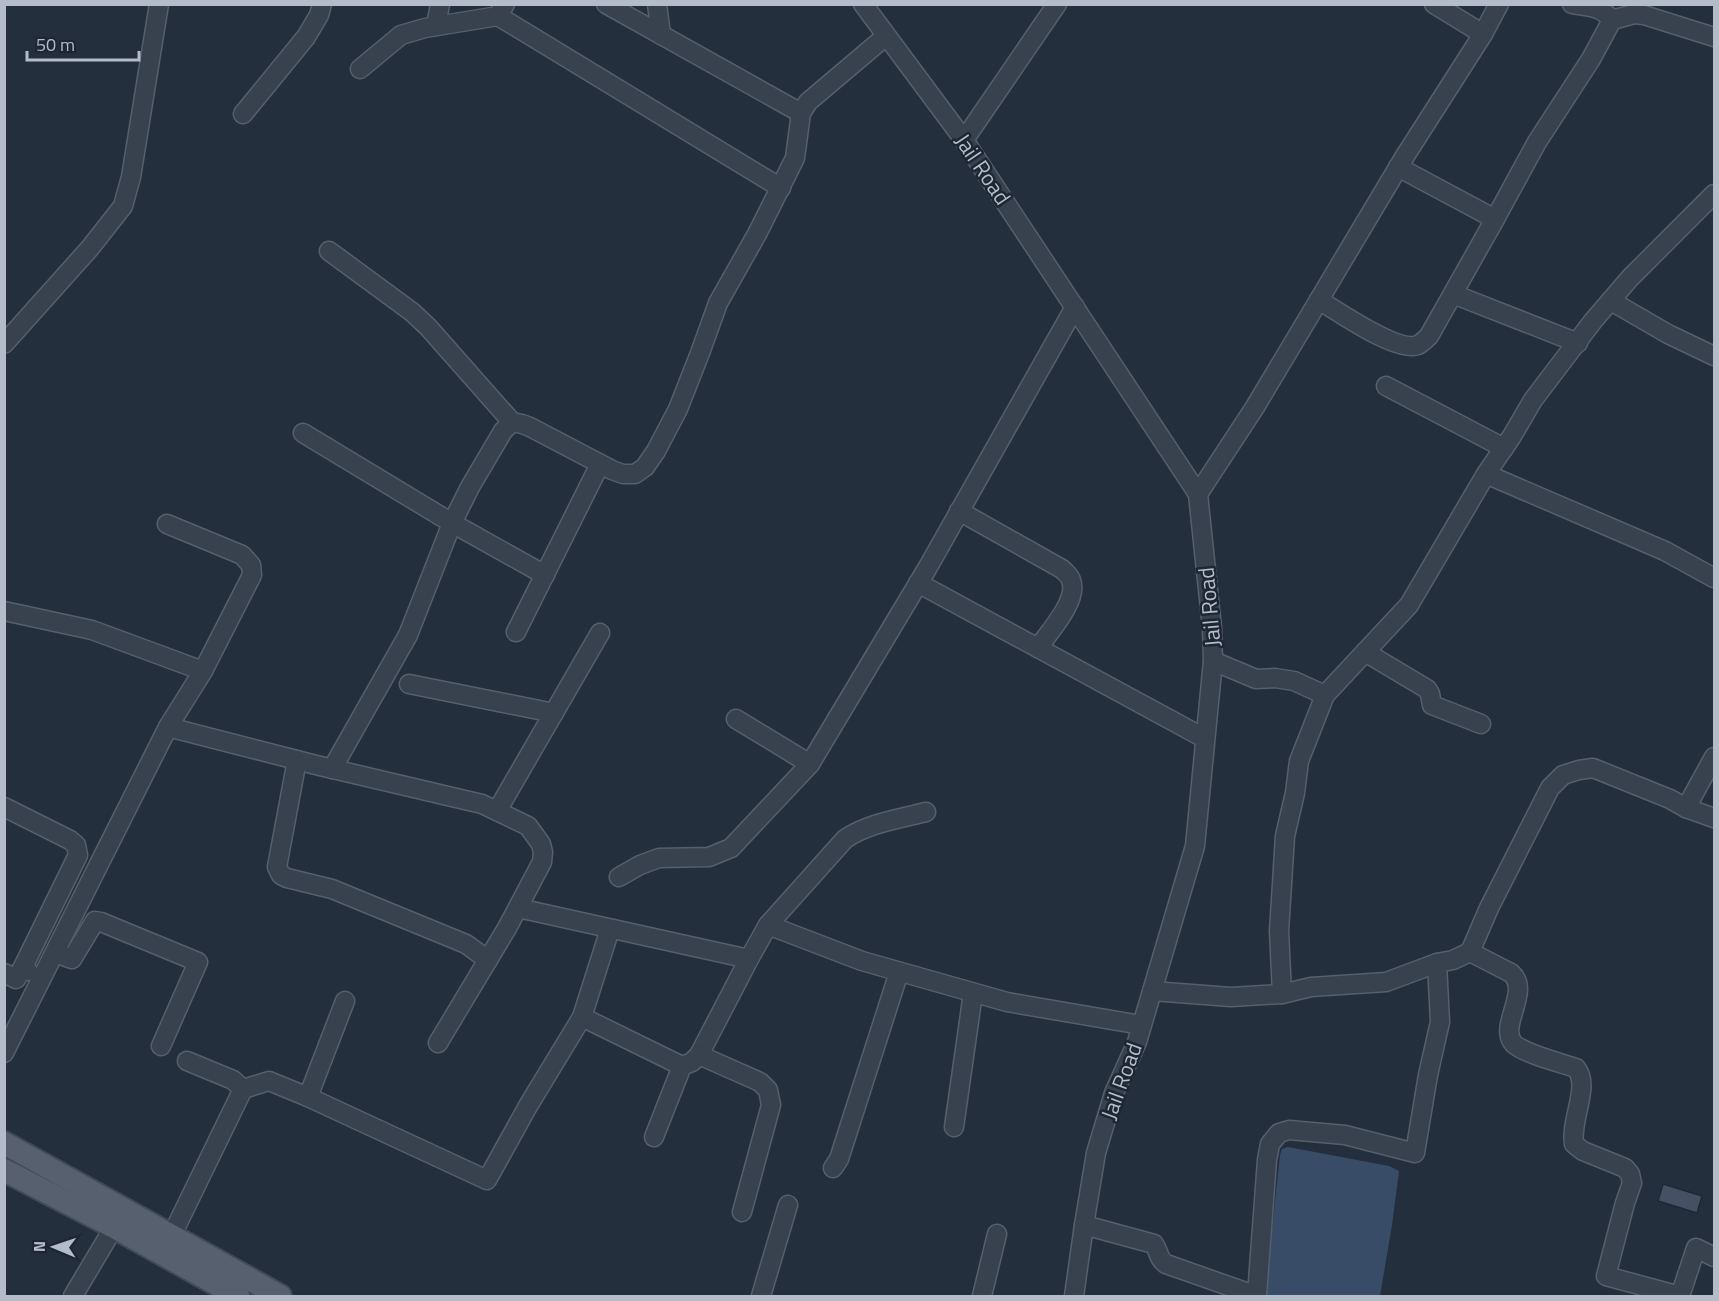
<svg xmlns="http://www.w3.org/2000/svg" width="1719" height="1301" viewBox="0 0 1719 1301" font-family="'Titillium Web',sans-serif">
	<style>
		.water { fill: #394c67 }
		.building { fill: #455162; stroke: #1f2835; stroke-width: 1.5 }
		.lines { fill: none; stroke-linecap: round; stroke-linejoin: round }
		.minor-casing { stroke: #565f6c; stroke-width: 21 }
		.major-casing { stroke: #414a57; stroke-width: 26 }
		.minor { stroke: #38414e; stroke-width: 18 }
		.major { stroke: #56606e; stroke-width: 22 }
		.labels { text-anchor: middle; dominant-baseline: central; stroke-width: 5; stroke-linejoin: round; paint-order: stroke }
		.street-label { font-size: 22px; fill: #b4bcc9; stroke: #1d2633 }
	</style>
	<rect width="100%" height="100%" fill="#242f3e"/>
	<polygon class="water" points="1288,1147 1389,1166 1399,1171 1392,1225 1380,1296 1265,1296 1280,1155 1282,1149"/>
	<polygon class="building" points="1663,1184 1702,1196 1697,1213 1658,1201"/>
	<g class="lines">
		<defs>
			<g id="minor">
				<polyline points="505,4 498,16 781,188"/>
				<polyline points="606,4 801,113"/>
				<polyline points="657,4 661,35"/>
				<polyline points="863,4 964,140 1198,494 1212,628 1213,661 1195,846 1137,1042 1114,1093 1096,1153 1084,1225 1074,1296"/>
				<polyline points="1434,4 1483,34"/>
				<polyline points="1612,20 1634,14 1644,15 1714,37"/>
				<polyline points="436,26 440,4"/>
				<polyline points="360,69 401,35 425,28 498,16"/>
				<polyline points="243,114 306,37 319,15 322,4"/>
				<polyline points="964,140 1057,4"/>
				<path d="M1398,167l97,52 42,-77 54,-83 21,-39c-11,-14 -23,-13 -40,-16"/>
				<polyline points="329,251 412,312 428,327 512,422"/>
				<polyline points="1453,294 1578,343"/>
				<path d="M1319,300c20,12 78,53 99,45 4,-2 8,-6 11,-9l66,-117"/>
				<polyline points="1611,301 1668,334 1714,356"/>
				<polyline points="4,344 90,248 123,206 131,177 159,4"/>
				<polyline points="1386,386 1504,448"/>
				<polyline points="303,433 452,523 545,575"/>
				<polyline points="1486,474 1665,551 1714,578"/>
				<polyline points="1198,494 1255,407 1405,156 1483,34 1499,4"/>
				<path d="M959,511l103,58c4,4 8,7 9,11 8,20 -22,52 -33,68"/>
				<polyline points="167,524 242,555 251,565 252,575 203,671"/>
				<polyline points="918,583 1204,738"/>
				<polyline points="4,611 92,630 203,671 168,727"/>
				<polyline points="516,632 600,464"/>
				<polyline points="1365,652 1427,689 1430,694 1432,705 1481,724"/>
				<polyline points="1213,661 1256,679 1275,678 1294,681 1325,695 1299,761 1295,793 1285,836 1279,931 1282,994"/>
				<polyline points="409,684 554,713"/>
				<polyline points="1325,695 1409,605 1486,474 1512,436 1533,400 1593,321 1630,278 1714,194"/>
				<polyline points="736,719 810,764 928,567 1075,307"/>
				<polyline points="297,760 277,867 281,875 287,878 332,889 466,944 488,960"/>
				<polyline points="332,769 408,635 452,523 470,487 503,431 512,422 522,424 530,427 612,470 623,474 635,474 645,467 656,451 678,409 700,353 718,303 757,234 795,158 801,113 808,102 886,36"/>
				<polyline points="4,807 70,840 76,845 78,855 22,969"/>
				<polyline points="1686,808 1714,757"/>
				<polyline points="497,811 600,633"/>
				<polyline points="619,877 640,865 659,858 709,857 731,848 810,764"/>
				<polyline points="518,908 749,959 768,925 862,961 1007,1002 1141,1025"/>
				<path d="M768,925l77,-86c24,-16 54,-20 81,-27"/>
				<path d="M1470,952l41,21c21,18 -14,54 3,71 11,10 47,19 62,24 15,18 -6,51 -2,76l9,7 42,17 5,6 2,9 -7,20 -19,73 74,20"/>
				<polyline points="55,953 72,959 95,921 101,922 198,962 161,1046"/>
				<polyline points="4,973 16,979 22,969 28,971"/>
				<polyline points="1152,991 1231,997 1282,994 1311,987 1386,982 1437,963 1453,960 1470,952 1489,908 1550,788 1563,775 1579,770 1593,768 1670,799 1686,808 1714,818"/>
				<polyline points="582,1017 682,1066 692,1062 699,1055 749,959"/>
				<polyline points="4,1053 168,727 316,765 482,804 528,826 541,844 543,852 542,862 507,928 438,1043"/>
				<polyline points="699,1055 760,1082 768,1090 771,1105 742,1212"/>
				<polyline points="243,1089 269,1081 308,1097 487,1180 528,1106 582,1017 610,929"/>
				<polyline points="308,1097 345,1001"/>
				<polyline points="954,1127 973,993"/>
				<polyline points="654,1137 682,1066"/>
				<polyline points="833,1168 839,1159 899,972"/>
				<path d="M1084,1225l70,19c5,7 4,15 12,20l91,32"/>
				<polyline points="172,1235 243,1089 233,1080 187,1061"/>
				<polyline points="1257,1295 1267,1160 1270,1144 1279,1133 1289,1130 1345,1135 1415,1153 1428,1075 1440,1022 1437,963"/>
				<polyline points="73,1296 114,1227"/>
				<polyline points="761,1296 788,1205"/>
				<polyline points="982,1296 997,1234"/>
				<polyline points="1680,1296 1696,1248 1714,1257"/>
			</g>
			<g id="major">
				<polyline points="4,1143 280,1296"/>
				<polyline points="4,1170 114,1227 238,1296"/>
			</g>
		</defs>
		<use href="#minor" class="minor-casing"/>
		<use href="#major" class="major-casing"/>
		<use href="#minor" class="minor"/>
		<use href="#major" class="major"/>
	</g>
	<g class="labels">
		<g class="street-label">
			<text transform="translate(983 169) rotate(56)">Jail Road</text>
			<text transform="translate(1209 607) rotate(-95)">Jail Road</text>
			<text transform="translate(1121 1081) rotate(-70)">Jail Road</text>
		</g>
	</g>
	<rect width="1719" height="1301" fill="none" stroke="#b4bcc9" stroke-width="12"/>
	<g transform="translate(54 1247) rotate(272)" stroke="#1d2633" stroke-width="4.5" paint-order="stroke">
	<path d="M0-4.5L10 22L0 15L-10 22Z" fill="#b4bcc9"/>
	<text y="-9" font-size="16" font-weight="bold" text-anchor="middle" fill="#b4bcc9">N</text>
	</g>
	<path d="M27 51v9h112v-9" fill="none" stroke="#b4bcc9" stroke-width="3"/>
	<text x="36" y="51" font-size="18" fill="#b4bcc9" stroke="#1d2633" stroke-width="4.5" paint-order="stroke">50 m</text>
</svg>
